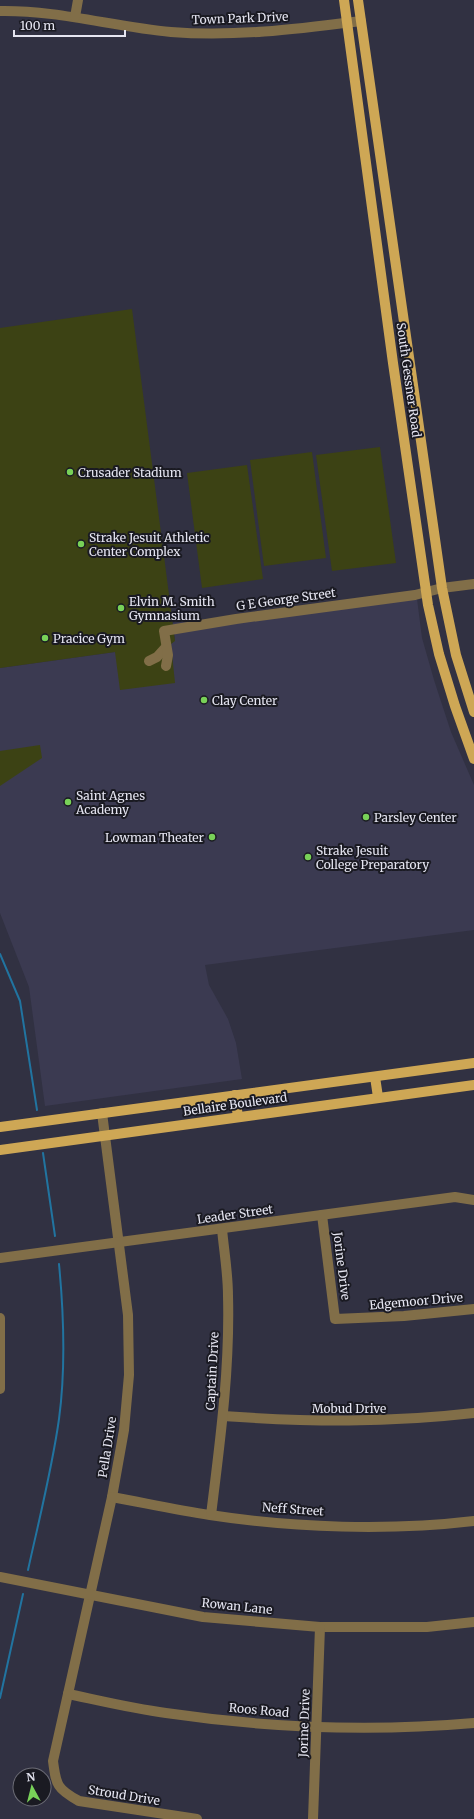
<svg xmlns="http://www.w3.org/2000/svg" width="474" height="1819" viewBox="0 0 474 1819" font-family="Merriweather,serif">
	<style>
		.built { fill: #3b3a51 }
		.green { fill: #3c4214 }
		.lines { fill: none; stroke-linecap: round; stroke-linejoin: round }
		.stream { stroke: #2174a0; stroke-width: 2 }
		.minor { stroke: #816e48; stroke-width: 10 }
		.major { stroke: #cea755; stroke-width: 10 }
		.poi-dot { fill: #78d158; stroke: #1a1a22; stroke-width: 1.5 }
		.labels { text-anchor: middle; dominant-baseline: central; stroke-width: 4; stroke-linejoin: round; paint-order: stroke }
		.street-label { font-size: 12px; fill: #e5e5f1; stroke: #1a1a22 }
		.poi-label { font-size: 12px; fill: #e5e5f1; stroke: #1a1a22; text-anchor: start }
	</style>
	<rect width="100%" height="100%" fill="#313142"/>
	<polygon class="built" points="416,591 422,638 434,680 451,732 474,785 474,930 205,965 209,985 228,1019 236,1043 242,1079 45,1106 29,987 0,913 0,668 115,652 174,683 171,650 171,644 175,640 173,623 295,611"/>
	<g class="green">
		<polygon points="132,309 175,641 171,644 175,683 120,690 115,652 0,668 0,328"/>
		<polygon points="380,447 396,563 332,571 316,455"/>
		<polygon points="312,452 326,558 264,566 250,460"/>
		<polygon points="247,465 263,579 202,588 187,473"/>
		<polygon points="40,745 42,758 0,786 0,751"/>
	</g>
	<g class="lines">
		<g class="stream">
			<polyline points="0,954 20,1001 37,1110"/>
			<polyline points="43,1153 55,1236"/>
			<path d="M28,1570c11,-50 24,-101 31,-151 7,-52 5,-103 0,-155"/>
			<polyline points="0,1698 23,1594"/>
		</g>
		<g class="minor">
			<path d="M0,11c58,-1 114,16 171,21 64,5 126,-3 190,-11"/>
			<polyline points="75,17 78,0"/>
			<polyline points="149,661 157,657 166,647"/>
			<polyline points="166,666 168,655 164,631 236,619 415,595 442,588 474,584"/>
			<path d="M102,1113l26,202 1,60 -5,55 -12,67 -59,264c3,24 4,28 26,40l118,18"/>
			<polyline points="322,1215 335,1319 404,1316 474,1309"/>
			<polyline points="0,1258 455,1197 474,1200"/>
			<polyline points="0,1318 0,1389"/>
			<path d="M223,1416c87,6 165,7 251,-3"/>
			<path d="M112,1497c33,6 65,13 98,18 84,13 180,16 264,6"/>
			<path d="M211,1515c9,-73 19,-146 17,-219 0,-23 -4,-45 -6,-67"/>
			<polyline points="0,1577 203,1617 320,1627 427,1627 474,1622"/>
			<path d="M68,1694c33,7 66,15 98,19 102,15 205,19 308,10"/>
			<polyline points="313,1819 320,1627"/>
		</g>
		<g class="major">
			<polyline points="344,0 393,363 428,605 439,654 455,706 474,759"/>
			<polyline points="358,0 442,588 456,655 474,712"/>
			<polyline points="375,1077 378,1097"/>
			<polyline points="235,1095 238,1117"/>
			<polyline points="0,1127 474,1063"/>
			<polyline points="0,1150 474,1085"/>
		</g>
	</g>
	<g class="poi-dot">
		<circle cx="70" cy="472" r="4"/>
		<circle cx="81" cy="544" r="4"/>
		<circle cx="121" cy="608" r="4"/>
		<circle cx="45" cy="638" r="4"/>
		<circle cx="204" cy="700" r="4"/>
		<circle cx="68" cy="802" r="4"/>
		<circle cx="366" cy="817" r="4"/>
		<circle cx="212" cy="837" r="4"/>
		<circle cx="308" cy="857" r="4"/>
	</g>
	<g class="labels">
		<g class="street-label">
			<text transform="translate(240 18) rotate(-2)">Town Park Drive</text>
			<text transform="translate(409 380) rotate(82)">South Gessner Road</text>
			<text transform="translate(286 599) rotate(-8)">G E George Street</text>
			<text transform="translate(235 1104) rotate(-8)">Bellaire Boulevard</text>
			<text transform="translate(235 1214) rotate(-8)">Leader Street</text>
			<text transform="translate(342 1266) rotate(83)">Jorine Drive</text>
			<text transform="translate(416 1301) rotate(-5)">Edgemoor Drive</text>
			<text transform="translate(212 1371) rotate(-87)">Captain Drive</text>
			<text x="349" y="1408">Mobud Drive</text>
			<text transform="translate(107 1447) rotate(-81)">Pella Drive</text>
			<text transform="translate(293 1509) rotate(4)">Neff Street</text>
			<text transform="translate(237 1606) rotate(6)">Rowan Lane</text>
			<text transform="translate(259 1710) rotate(5)">Roos Road</text>
			<text transform="translate(304 1723) rotate(-88)">Jorine Drive</text>
			<text transform="translate(124 1795) rotate(9)">Stroud Drive</text>
		</g>
		<g class="poi-label">
			<text x="78" y="472">Crusader Stadium</text>
			<text x="89" y="537">Strake Jesuit Athletic<tspan x="89" dy="14">Center Complex</tspan></text>
			<text x="129" y="601">Elvin M. Smith<tspan x="129" dy="14">Gymnasium</tspan></text>
			<text x="53" y="638">Pracice Gym</text>
			<text x="212" y="700">Clay Center</text>
			<text x="76" y="795">Saint Agnes<tspan x="76" dy="14">Academy</tspan></text>
			<text x="374" y="817">Parsley Center</text>
			<text x="204" y="837" text-anchor="end">Lowman Theater</text>
			<text x="316" y="850">Strake Jesuit<tspan x="316" dy="14">College Preparatory</tspan></text>
		</g>
	</g>
	<g transform="translate(32 1787) rotate(353)"><circle r="19" fill="#1a1a22" stroke="#6b6b75"/>
	<path d="M0-3L7 15L0 10L-7 15Z" fill="#78d158"/>
	<text y="-6" font-size="11" font-weight="bold" text-anchor="middle" fill="#e5e5f1">N</text>
	</g>
	<path d="M14 30v6h111v-6" fill="none" stroke="#e5e5f1" stroke-width="2"/>
	<text x="20" y="30" font-size="12" fill="#e5e5f1" stroke="#1a1a22" stroke-width="3" paint-order="stroke">100 m</text>
</svg>
